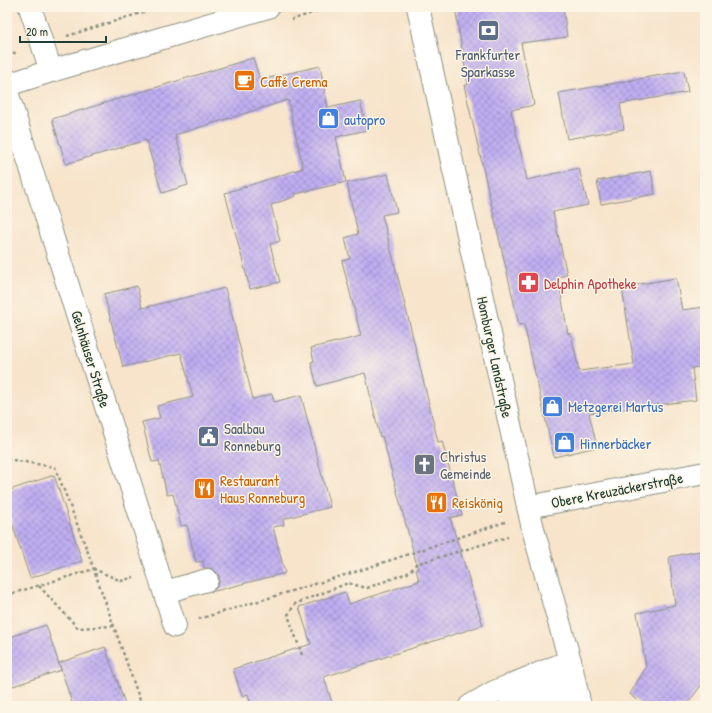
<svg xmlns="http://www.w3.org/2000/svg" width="712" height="713" viewBox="0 0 712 713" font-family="'Patrick Hand',sans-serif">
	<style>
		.building { fill: url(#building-cross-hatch) }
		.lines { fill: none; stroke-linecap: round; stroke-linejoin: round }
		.minor-casing { stroke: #8b9080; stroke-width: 24 }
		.path { stroke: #8b9080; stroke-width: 2.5; stroke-dasharray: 3 3; stroke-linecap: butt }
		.minor { stroke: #fff; stroke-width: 22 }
		.labels { text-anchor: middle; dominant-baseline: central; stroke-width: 3; stroke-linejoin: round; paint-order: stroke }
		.service-label { font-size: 15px; fill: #4e5e75; stroke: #fcf5e5 }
		.food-label { font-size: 15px; fill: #c56008; stroke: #fcf5e5; text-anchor: start }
		.shop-label { font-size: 15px; fill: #366cbe; stroke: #fcf5e5; text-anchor: start }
		.health-label { font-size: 15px; fill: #be3a42; stroke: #fcf5e5; text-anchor: start }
		.street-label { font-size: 15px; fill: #1f3d34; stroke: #fcf5e5 }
		.worship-label { font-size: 15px; fill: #5b616d; stroke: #fcf5e5; text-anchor: start }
	</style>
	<defs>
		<pattern id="building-cross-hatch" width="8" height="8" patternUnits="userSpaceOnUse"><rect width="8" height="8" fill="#bfaef2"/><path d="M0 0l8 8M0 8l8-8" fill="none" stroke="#9b8fc5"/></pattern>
	</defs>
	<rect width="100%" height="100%" fill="#fcf5e5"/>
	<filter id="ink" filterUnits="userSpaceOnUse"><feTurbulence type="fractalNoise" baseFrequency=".025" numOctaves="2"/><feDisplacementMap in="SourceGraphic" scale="8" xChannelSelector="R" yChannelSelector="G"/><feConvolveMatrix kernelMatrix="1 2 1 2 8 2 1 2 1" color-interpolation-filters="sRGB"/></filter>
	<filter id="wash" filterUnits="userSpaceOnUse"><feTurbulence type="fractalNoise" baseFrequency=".012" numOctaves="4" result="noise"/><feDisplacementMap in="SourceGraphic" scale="16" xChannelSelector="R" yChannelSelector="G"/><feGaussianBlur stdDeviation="0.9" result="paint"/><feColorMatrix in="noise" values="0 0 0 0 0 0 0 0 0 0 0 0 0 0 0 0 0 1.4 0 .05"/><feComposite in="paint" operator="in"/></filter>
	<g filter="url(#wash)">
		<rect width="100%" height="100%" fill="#f7e4cb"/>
		<g id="blocks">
			<g class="building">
				<polygon points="455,7 563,7 567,37 521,43 534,105 511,110 527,180 579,168 588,205 553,212 567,275 558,277 568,334 571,333 579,371 634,364 622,287 676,278 682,310 705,307 705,366 692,368 696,400 589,413 597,447 554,457 524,324 519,325 464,85 468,85"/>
				<polygon points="253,58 260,80 320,66 328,108 360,101 367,130 336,137 346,182 295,194 296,196 271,205 280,241 270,244 280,282 250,289 225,193 303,168 288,100 175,135 183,160 181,160 188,185 162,193 146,140 66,164 52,119"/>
				<polygon points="684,71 688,92 620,104 624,129 567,139 559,93"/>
				<polygon points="651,171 655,194 601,204 597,181"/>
				<polygon points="388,174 397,212 382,215 410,325 438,442 442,441 462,515 450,518 470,582 469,582 483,625 324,677 333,706 251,706 248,694 242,696 233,669 311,644 299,607 345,592 349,604 419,581 416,569 418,569 382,436 380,437 365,373 317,386 311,362 314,361 311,348 361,336 342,261 350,259 345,238 358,234 347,183"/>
				<polygon points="137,286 142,308 225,288 253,399 272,394 274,402 301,395 330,507 283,519 284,525 273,527 285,573 211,592 216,588 219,583 219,576 215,571 210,568 204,568 203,561 196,562 187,525 181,526 173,494 167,495 159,461 152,462 142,422 160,418 157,406 193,397 181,353 123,367 104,294"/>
				<polygon points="54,475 82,561 30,578 7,508 7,491"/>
				<polygon points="705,550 705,680 686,706 642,706 630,694 646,667 637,613 675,605 669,557"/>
				<polygon points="46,625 61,670 7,688 7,638"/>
				<polygon points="105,647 126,706 73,706 59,663"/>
			</g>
		</g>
	</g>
	<g filter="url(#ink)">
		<use href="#blocks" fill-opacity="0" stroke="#8b9080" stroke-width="1"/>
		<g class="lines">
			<defs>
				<g id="minor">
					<polyline points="30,7 51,71"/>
					<polyline points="418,7 533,529 570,661 580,706"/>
					<polyline points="7,85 51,71 268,7"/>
					<polyline points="7,92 175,626"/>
					<polyline points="528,507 705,473"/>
					<polyline points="165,592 207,580"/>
					<polyline points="510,698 574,681"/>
					<polyline points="470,706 494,692 570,661"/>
					<polyline points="539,706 578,697"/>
				</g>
			</defs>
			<use href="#minor" class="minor-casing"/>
			<g class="path">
				<polyline points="291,20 330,7"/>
				<polyline points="67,36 160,7"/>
				<polyline points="7,55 18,52"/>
				<polyline points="7,459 55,467 87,550 142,706"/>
				<polyline points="39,586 78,628 114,626"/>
				<polyline points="7,595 94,569 121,581 134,577"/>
				<polyline points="7,607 10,619 7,624"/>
				<polyline points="199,619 358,571 505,522"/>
				<polyline points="302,655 288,615 295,604 348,583 367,588 410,572 416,564 508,537"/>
			</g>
			<use href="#minor" class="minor"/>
		</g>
	</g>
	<defs>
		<symbol id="bank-square" viewBox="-11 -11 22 22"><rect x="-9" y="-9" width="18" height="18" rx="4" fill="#5c6f8a" stroke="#fcf5e5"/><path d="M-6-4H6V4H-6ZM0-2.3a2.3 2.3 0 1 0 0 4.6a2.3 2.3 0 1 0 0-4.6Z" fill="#fff"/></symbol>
		<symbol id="cafe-square" viewBox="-11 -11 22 22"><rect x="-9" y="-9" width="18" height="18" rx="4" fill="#e8710a" stroke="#fcf5e5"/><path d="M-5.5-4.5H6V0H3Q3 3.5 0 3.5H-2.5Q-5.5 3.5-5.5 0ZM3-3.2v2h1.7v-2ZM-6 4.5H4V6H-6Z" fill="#fff"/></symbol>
		<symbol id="shop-square" viewBox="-11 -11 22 22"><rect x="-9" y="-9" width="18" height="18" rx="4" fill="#3f7fe0" stroke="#fcf5e5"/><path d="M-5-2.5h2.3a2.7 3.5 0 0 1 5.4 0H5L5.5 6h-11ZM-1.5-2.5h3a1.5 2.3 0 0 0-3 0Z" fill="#fff"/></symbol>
		<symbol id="pharmacy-square" viewBox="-11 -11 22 22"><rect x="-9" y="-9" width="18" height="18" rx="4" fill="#e0444e" stroke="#fcf5e5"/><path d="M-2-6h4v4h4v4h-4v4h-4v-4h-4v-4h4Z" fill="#fff"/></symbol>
		<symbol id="civic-square" viewBox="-11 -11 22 22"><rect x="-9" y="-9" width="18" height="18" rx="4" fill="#5c6f8a" stroke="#fcf5e5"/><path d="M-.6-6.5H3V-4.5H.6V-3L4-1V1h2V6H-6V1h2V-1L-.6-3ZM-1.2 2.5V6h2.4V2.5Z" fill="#fff"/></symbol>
		<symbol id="church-square" viewBox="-11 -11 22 22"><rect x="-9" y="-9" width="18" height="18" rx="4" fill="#6b7280" stroke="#fcf5e5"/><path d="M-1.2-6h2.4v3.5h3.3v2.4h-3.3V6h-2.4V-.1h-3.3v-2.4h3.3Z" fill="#fff"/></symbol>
		<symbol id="restaurant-square" viewBox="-11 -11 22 22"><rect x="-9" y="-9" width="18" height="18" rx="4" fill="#e8710a" stroke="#fcf5e5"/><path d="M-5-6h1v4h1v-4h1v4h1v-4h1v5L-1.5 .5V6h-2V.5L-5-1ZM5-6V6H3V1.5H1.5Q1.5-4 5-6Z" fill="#fff"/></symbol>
	</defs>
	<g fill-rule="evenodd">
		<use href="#bank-square" x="476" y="18" width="25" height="25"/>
		<use href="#cafe-square" x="232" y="68" width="25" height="25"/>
		<use href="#shop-square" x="316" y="106" width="25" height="25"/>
		<use href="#pharmacy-square" x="516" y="270" width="25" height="25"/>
		<use href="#shop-square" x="540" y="394" width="25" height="25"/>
		<use href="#civic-square" x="196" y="424" width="25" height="25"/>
		<use href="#shop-square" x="552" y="430" width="25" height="25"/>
		<use href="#church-square" x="412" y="452" width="25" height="25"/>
		<use href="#restaurant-square" x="192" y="476" width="25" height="25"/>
		<use href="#restaurant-square" x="424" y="490" width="25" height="25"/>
	</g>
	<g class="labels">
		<g class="service-label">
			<text x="488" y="54">Frankfurter<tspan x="488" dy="17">Sparkasse</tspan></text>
			<text x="224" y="428" text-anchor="start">Saalbau<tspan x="224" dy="17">Ronneburg</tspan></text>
		</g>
		<g class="food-label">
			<text x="260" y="81">Caffé Crema</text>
			<text x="220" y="480">Restaurant<tspan x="220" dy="17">Haus Ronneburg</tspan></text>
			<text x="452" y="502">Reiskönig</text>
		</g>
		<g class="shop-label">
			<text x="344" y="119">autopro</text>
			<text x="568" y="406">Metzgerei Martus</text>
			<text x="580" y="443">Hinnerbäcker</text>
		</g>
		<g class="health-label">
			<text x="544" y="283">Delphin Apotheke</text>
		</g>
		<g class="street-label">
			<text transform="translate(495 357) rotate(78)">Homburger Landstraße</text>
			<text transform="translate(91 359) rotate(73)">Gelnhäuser Straße</text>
			<text transform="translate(617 490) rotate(-11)">Obere Kreuzäckerstraße</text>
		</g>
		<g class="worship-label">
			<text x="440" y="456">Christus<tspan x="440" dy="17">Gemeinde</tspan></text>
		</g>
	</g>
	<rect width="712" height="713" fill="none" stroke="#fcf5e5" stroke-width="24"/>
	<path d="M20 36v6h86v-6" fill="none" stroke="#1f3d34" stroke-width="2"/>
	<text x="26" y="36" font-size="12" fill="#1f3d34" stroke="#fcf5e5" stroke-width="3" paint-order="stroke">20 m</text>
</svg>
